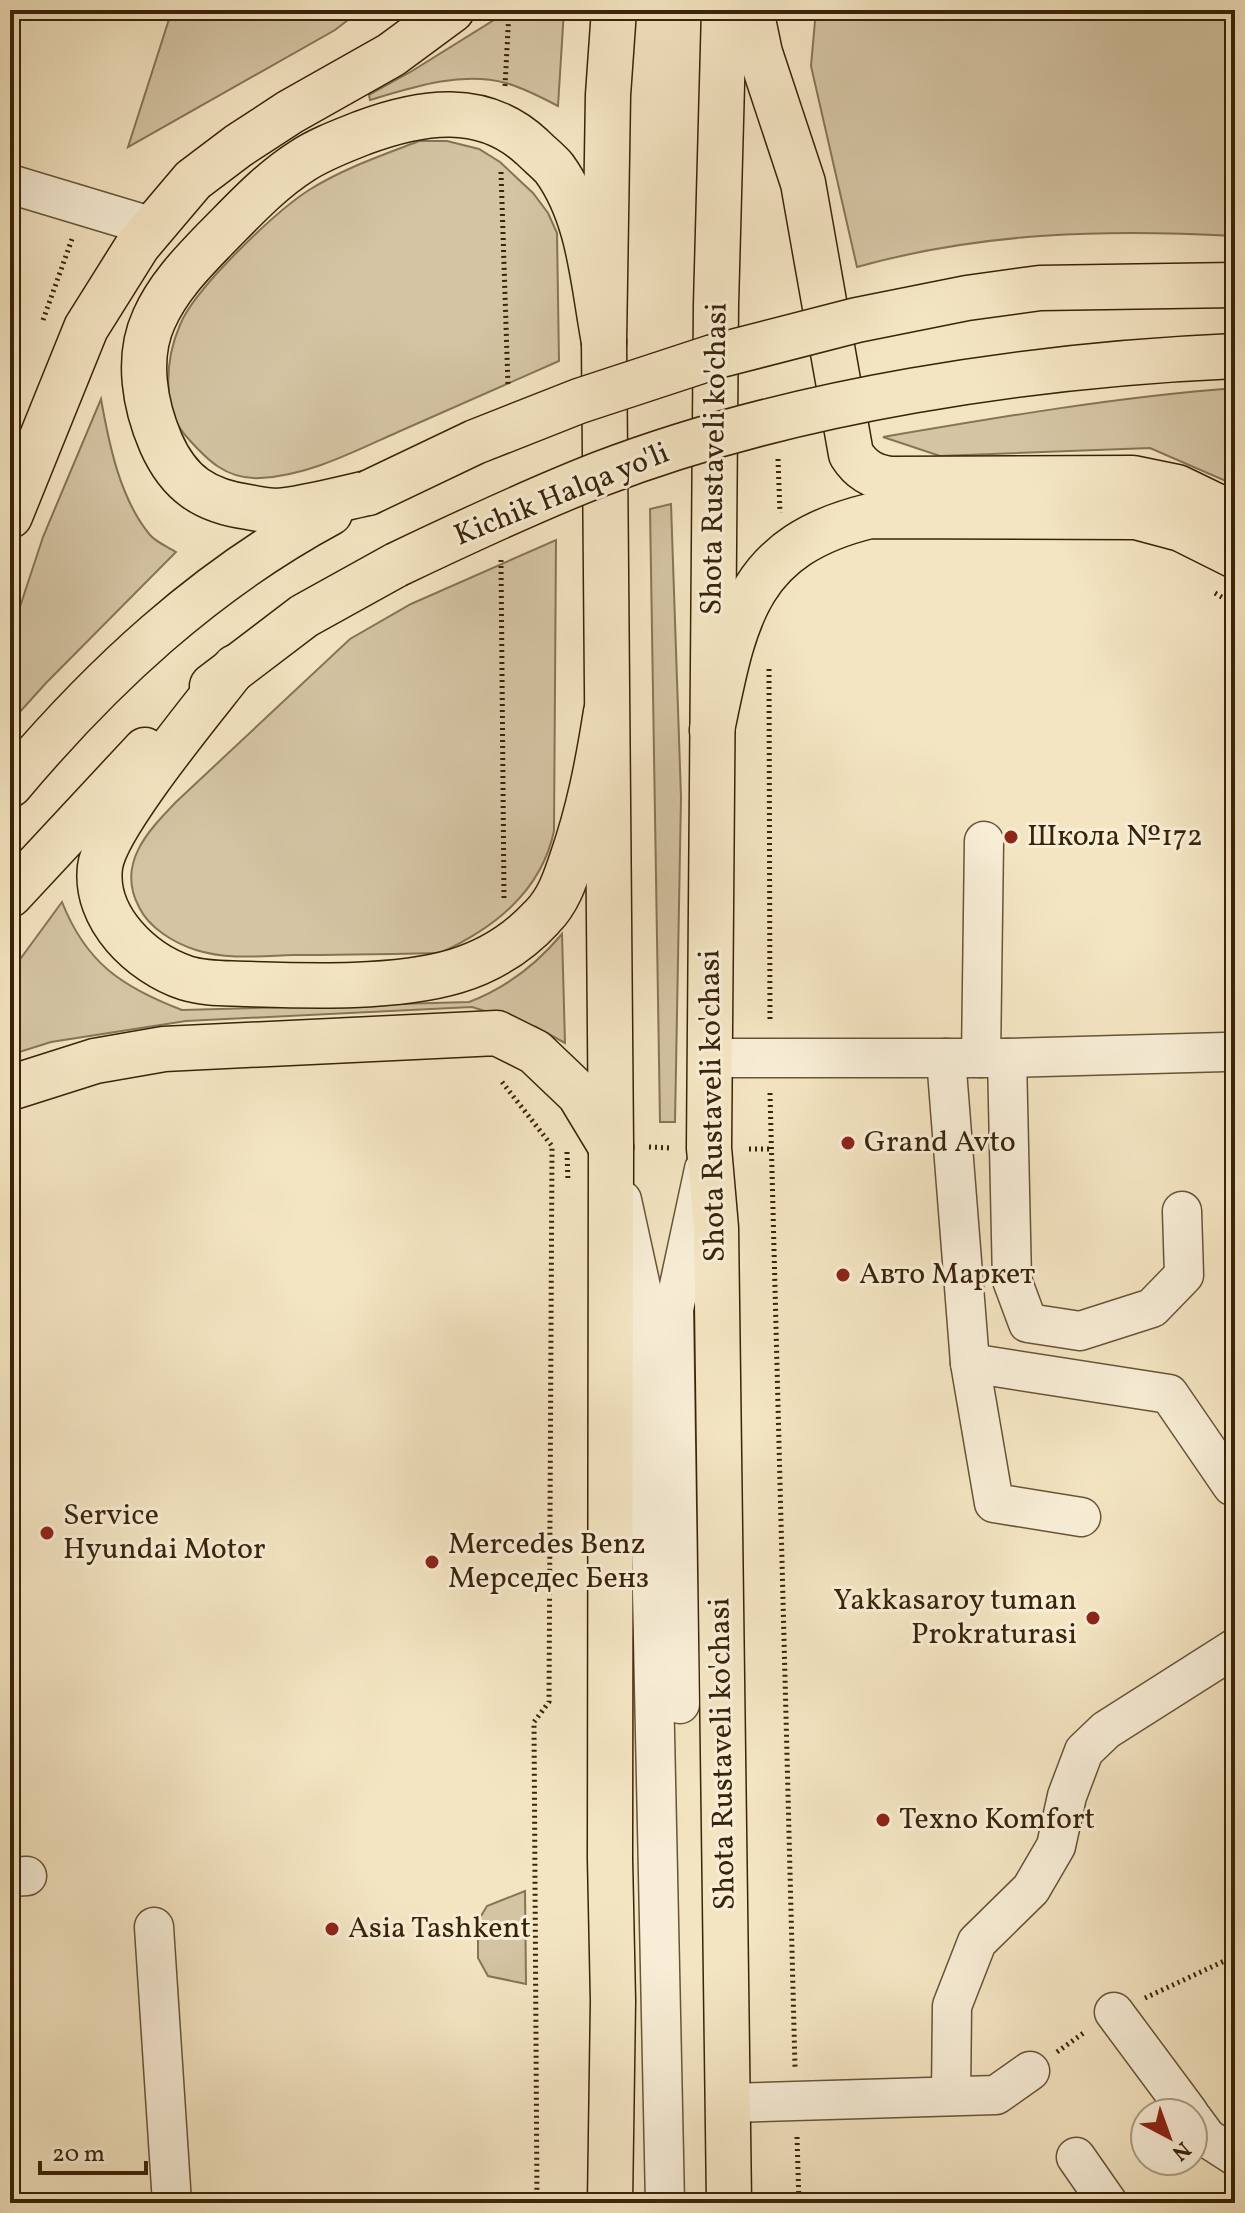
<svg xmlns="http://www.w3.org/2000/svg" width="1245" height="2213" viewBox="0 0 1245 2213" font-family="Vollkorn,serif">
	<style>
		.green { fill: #d4c4a3; stroke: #877456; stroke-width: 2 }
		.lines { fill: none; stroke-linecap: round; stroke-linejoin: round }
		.minor-casing { stroke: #685437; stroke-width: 41 }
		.major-casing { stroke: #3a2309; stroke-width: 47 }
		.highway-casing { stroke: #3a2309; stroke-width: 47 }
		.path { stroke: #3a2309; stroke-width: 5; stroke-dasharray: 2 4; stroke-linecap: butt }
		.minor { stroke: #f8eed7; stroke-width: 38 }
		.major { stroke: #f4e5c2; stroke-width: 44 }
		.highway { stroke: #f4e5c2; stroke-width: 44 }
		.highway-bridge-casing { stroke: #3a2309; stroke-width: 47; stroke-linecap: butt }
		.highway-bridge { stroke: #f4e5c2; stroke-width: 44 }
		.poi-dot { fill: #8f2418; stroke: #f8eed7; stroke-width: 3 }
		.labels { text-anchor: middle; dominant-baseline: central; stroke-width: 6; stroke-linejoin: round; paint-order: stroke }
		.street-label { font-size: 30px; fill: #3a2309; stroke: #f8eed7 }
		.poi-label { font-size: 30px; fill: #3a2309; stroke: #f8eed7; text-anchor: start }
	</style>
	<rect width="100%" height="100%" fill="#f4e5c2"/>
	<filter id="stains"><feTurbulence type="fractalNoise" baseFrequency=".0025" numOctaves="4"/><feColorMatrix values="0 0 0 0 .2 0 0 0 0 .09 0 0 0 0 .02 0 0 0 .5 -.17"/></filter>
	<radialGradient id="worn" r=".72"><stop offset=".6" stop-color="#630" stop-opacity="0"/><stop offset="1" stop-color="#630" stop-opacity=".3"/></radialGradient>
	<g class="green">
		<polygon points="172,10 361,10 335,30 128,147"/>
		<path d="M510,10h54l-6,96c-17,-9 -34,-18 -52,-23 -45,-12 -93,4 -136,17l-1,-5 43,-24z"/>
		<path d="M816,10h419v226c-129,-7 -253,-4 -378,31l-46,-201z"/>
		<path d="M419,141h28l32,8 21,13 33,31 15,20 9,20 2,128c-54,24 -108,48 -161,71 -43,19 -90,44 -138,46 -34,2 -54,-19 -75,-43 -24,-28 -19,-78 -5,-110 14,-36 95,-113 129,-135 35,-22 72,-34 110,-49z"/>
		<path d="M1235,388v97l-85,-37 -210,8 -57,-19c117,-20 234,-40 352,-49z"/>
		<path d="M101,399c8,45 19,100 49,136 6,7 18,12 26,17l-130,131 -36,40v-86l33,-100z"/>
		<polygon points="671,504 681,797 675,1122 660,1122 650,509"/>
		<path d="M556,540l-2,291c-13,61 -60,97 -114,122 -49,1 -98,2 -147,2 -32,1 -66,5 -97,-5 -22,-7 -47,-22 -57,-43 -23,-43 9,-76 37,-105l174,-163 61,-35z"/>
		<path d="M62,902c24,61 60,85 120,108l287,-8c37,-14 67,-37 93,-68l3,109 -29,-16 -64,-20 -286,14 -135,21 -41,13v-82z"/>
		<polygon points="525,1891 526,1984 488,1976 478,1958 478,1921 487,1906"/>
	</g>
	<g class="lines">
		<defs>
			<g id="minor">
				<polyline points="10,184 153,227"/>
				<polyline points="709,1058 1007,1058 1225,1052"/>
				<polyline points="946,1058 970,1363 994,1503 1081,1517"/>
				<polyline points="981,1058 984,841"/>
				<polyline points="1007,1058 1012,1280 1028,1323 1080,1331 1152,1308 1184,1275 1182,1211"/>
				<polyline points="622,1200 646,1310 665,2203"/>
				<polyline points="970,1363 1169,1394 1232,1486"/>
				<polyline points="680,1704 674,1309 704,1169"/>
				<polyline points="10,1877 27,1876"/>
				<polyline points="154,1927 172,2203"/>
				<polyline points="1114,2012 1189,2113"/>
				<polyline points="951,2096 952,2006 977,1942 1031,1889 1056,1846 1067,1796 1084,1751 1106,1730 1235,1648"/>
				<polyline points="728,2103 996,2095 1030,2071"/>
				<polyline points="1193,2119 1207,2138 1235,2156"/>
				<polyline points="1076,2157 1108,2203"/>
			</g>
			<g id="major">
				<polyline points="724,10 716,305 709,1148 716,1228 729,2203"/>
				<polyline points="610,2203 613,2001 610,1859 611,1147 604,342 608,95 614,10"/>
			</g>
			<g id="highway">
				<path d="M751,10l9,43 43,130 48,271c10,16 22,23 40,25l242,-1 44,9 58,28"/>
				<path d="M368,493c-29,6 -60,15 -90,18 -9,0 -20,-2 -30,-4 -43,-6 -69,-23 -87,-64 -16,-37 -25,-85 -7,-124 14,-32 38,-56 62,-81 27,-27 53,-56 86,-77 18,-12 40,-20 60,-28 59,-22 121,-32 170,14 7,7 16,14 22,21 36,49 39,116 50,174"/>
				<polyline points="10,516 86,328 138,245 193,180 238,146 290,112 391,55 452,10"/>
				<path d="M235,667c-30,39 -130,158 -135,200 -6,51 41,96 86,111 19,6 40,5 60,6 63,2 150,5 210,-13 33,-10 63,-29 86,-54 16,-16 23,-37 30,-58 17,-49 26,-96 34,-147"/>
				<polyline points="212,686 304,616 396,565"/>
				<path d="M712,730c23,-111 34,-184 158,-214l266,1 45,12 54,27"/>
				<path d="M10,785c92,-109 194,-204 320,-272"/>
				<polyline points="10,895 145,750"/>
				<polyline points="10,1088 95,1061 164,1049 497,1033 535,1052 579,1094 611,1147"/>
			</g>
		</defs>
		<use href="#minor" class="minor-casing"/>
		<use href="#major" class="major-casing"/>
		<use href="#highway" class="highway-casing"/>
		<g class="path">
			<polyline points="505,86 509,11"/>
			<polyline points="501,172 508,386"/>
			<polyline points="43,320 72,239"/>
			<polyline points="778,459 780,513"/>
			<polyline points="501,560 504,898"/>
			<polyline points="1215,593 1235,605"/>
			<polyline points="769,669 770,1023"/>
			<polyline points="502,1082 552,1146 549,1702 534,1722 537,2203"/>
			<polyline points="770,1093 795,2067"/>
			<polyline points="649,1147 671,1148"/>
			<polyline points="749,1149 771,1149"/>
			<polyline points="567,1152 568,1182"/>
			<polyline points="1145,1998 1235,1956"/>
			<polyline points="1057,2052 1085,2032"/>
			<polyline points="797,2137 799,2203"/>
		</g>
		<use href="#minor" class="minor"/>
		<use href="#major" class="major"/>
		<use href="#highway" class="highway"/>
		<defs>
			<g id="highway-bridge">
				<polyline points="368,493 475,442 579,401 713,357 857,320 967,298 1040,288 1235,285"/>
				<path d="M396,565c67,-32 135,-64 204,-91 193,-74 429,-109 635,-118"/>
			</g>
		</defs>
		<use href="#highway-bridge" class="highway-bridge-casing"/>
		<use href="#highway-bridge" class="highway-bridge"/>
	</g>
	<g class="poi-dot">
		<circle cx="1011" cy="837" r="8"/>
		<circle cx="848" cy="1143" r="8"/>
		<circle cx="843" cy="1275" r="8"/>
		<circle cx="47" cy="1533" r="8"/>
		<circle cx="432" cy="1562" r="8"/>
		<circle cx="1093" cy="1618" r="8"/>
		<circle cx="883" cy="1820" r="8"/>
		<circle cx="332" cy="1929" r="8"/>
	</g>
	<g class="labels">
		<g class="street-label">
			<text transform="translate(715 459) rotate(-89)">Shota Rustaveli ko'chasi</text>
			<text transform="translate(562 495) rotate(-22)">Kichik Halqa yo'li</text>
			<text transform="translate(713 1106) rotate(-91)">Shota Rustaveli ko'chasi</text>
			<text transform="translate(723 1754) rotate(-91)">Shota Rustaveli ko'chasi</text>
		</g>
		<g class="poi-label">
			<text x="1027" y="837">Школа №172</text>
			<text x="864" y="1143">Grand Avto</text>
			<text x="859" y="1275">Авто Маркет</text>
			<text x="63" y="1516">Service<tspan x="63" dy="34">Hyundai Motor</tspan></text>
			<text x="448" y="1545">Mercedes Benz<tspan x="448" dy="34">Мерседес Бенз</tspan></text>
			<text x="1077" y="1601" text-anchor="end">Yakkasaroy tuman<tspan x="1077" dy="34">Prokraturasi</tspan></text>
			<text x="899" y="1820">Texno Komfort</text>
			<text x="348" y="1929">Asia Tashkent</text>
		</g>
	</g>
	<rect width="1245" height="2213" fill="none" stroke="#f4e5c2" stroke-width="40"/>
	<rect x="12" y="12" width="1221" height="2189" fill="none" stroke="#3a2309" stroke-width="4"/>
	<rect x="20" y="20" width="1205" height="2173" fill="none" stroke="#3a2309" stroke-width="2"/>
	<g transform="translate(1169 2137) rotate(139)"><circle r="38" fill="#f8eed7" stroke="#ac9d85" stroke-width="2"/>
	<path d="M0-6L14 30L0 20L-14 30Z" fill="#8f2418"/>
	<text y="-12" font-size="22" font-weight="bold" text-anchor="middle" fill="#3a2309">N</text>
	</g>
	<path d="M40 2161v12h106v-12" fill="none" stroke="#3a2309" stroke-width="4"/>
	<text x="52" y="2161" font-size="24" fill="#3a2309" stroke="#f8eed7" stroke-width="6" paint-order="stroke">20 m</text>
	<rect width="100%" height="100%" filter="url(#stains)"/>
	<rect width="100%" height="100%" fill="url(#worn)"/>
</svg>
